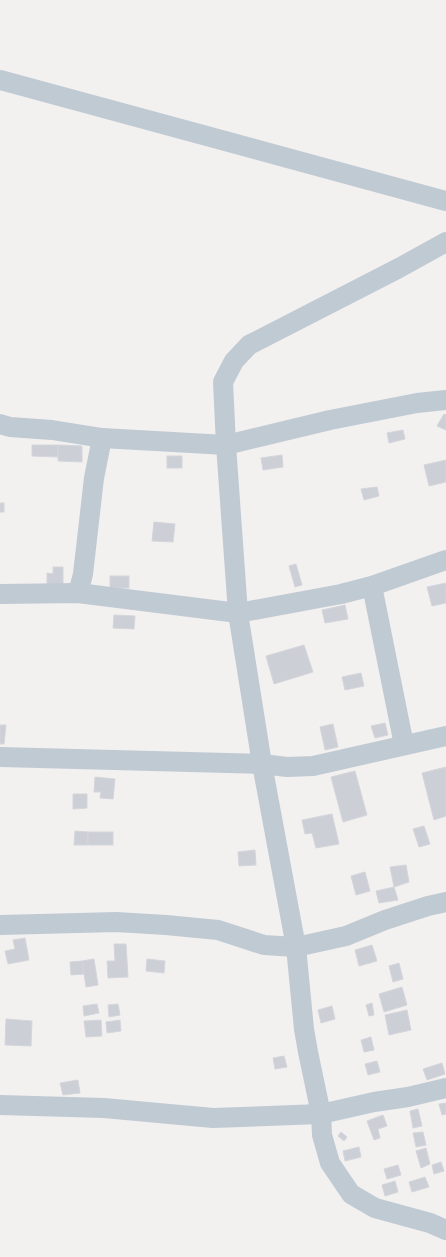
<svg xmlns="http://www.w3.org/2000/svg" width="446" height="1257" viewBox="0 0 446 1257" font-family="'Exo 2',sans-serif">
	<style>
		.building { fill: #cccfd5; stroke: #d4d6dc }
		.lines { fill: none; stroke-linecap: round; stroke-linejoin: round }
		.street { stroke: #c0cad3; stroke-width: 20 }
	</style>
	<rect width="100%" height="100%" fill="#f3f0f0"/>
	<g class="building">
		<polygon points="444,414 446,415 446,430 437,426"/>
		<polygon points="403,430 405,439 389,443 387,433"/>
		<polygon points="32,445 58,445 58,457 32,456"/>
		<polygon points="58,445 82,446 82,462 58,461"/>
		<polygon points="282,455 283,467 263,470 261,458"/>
		<rect x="167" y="456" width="15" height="12"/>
		<polygon points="446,460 446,482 429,486 424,465"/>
		<polygon points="377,487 379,496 364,500 361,489"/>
		<rect x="0" y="503" width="4" height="9"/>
		<polygon points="154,522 175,524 173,542 152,541"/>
		<polygon points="296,564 302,585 295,587 289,566"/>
		<polygon points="53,567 63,567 63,586 47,586 47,573 53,574"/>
		<rect x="110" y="576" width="19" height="12"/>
		<polygon points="446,583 446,603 432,606 427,587"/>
		<polygon points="345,605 348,619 325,623 322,610"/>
		<polygon points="114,615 135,616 134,629 113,628"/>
		<polygon points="304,645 313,672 274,684 266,656"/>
		<polygon points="361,673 364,686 345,690 342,677"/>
		<polygon points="385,723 388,735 375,738 371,726"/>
		<polygon points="333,724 338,747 325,750 320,727"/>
		<polygon points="0,725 6,725 4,744 0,744"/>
		<polygon points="446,767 446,816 434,820 422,773"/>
		<polygon points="355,771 367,815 343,822 331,777"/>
		<polygon points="95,777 115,779 113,799 100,798 101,792 94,792"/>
		<polygon points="73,794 87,794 87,808 73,809"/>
		<polygon points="332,814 339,844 316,848 312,833 305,834 302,820"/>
		<polygon points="424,826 430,844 419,847 413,829"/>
		<polygon points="75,831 88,832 88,845 74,845"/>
		<rect x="88" y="832" width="25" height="13"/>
		<polygon points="255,850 256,865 239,866 238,852"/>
		<polygon points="406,865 409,882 394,887 390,867"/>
		<polygon points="365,872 370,891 356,895 351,876"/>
		<polygon points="394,887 398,900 379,903 376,891"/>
		<polygon points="25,938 29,960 8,964 5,951 15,949 13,940"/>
		<polygon points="114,944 126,944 128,977 108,978 107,961 115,961"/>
		<polygon points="372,945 377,961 359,966 355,950"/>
		<polygon points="94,959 98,985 86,987 82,961"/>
		<polygon points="147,959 165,961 164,973 146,971"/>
		<polygon points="82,961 84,974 71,975 70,962"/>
		<polygon points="399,963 403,979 393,982 389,966"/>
		<polygon points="402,987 407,1005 384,1012 379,994"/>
		<polygon points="372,1003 374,1015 369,1016 366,1005"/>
		<polygon points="97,1004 99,1013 84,1016 83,1006"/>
		<polygon points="118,1004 120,1015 109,1017 108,1005"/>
		<polygon points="332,1006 335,1019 321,1023 318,1010"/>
		<polygon points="407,1010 411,1030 389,1035 385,1015"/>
		<polygon points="6,1019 32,1021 31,1046 5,1045"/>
		<polygon points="101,1020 102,1036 86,1037 84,1021"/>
		<polygon points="120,1020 121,1031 107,1033 106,1022"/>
		<polygon points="371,1037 374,1050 364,1052 361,1040"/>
		<polygon points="284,1056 287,1067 275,1069 273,1058"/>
		<polygon points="377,1061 380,1072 368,1075 365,1064"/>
		<polygon points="442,1063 445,1074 427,1080 423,1069"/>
		<polygon points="78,1080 80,1093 63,1095 60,1083"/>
		<polygon points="446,1103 446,1114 442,1115 439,1104"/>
		<polygon points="418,1109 422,1126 413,1128 410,1111"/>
		<polygon points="383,1115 387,1126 378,1129 380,1138 374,1140 367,1121"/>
		<polygon points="341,1132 347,1137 344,1141 338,1136"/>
		<polygon points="423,1132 426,1145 416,1147 413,1133"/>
		<polygon points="359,1147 361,1157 345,1161 343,1151"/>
		<polygon points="426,1148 430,1164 421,1168 416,1151"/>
		<polygon points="441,1162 444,1171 434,1174 432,1165"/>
		<polygon points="398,1165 401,1175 387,1179 384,1169"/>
		<polygon points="425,1177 429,1187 412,1192 409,1182"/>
		<polygon points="395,1181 398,1192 385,1196 382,1185"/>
	</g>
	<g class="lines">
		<g class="street">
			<polyline points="0,80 446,201"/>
			<polyline points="446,242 399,268 249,345 234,361 223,382 226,445 238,613 262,764 296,947 304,1029 308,1052 321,1114 322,1135 330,1163 351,1194 375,1208 430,1223 446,1230"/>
			<polyline points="0,424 10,427 52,430 102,438 226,445 330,420 417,403 446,400"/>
			<polyline points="372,586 404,745"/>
			<polyline points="78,593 83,574 94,478 102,438"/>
			<polyline points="0,594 78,593 238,613 341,594 372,586 446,560"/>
			<polyline points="0,757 262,764 287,767 313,766 446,736"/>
			<polyline points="0,925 116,922 166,925 218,930 264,945 296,947 346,936 385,920 428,906 446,902"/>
			<polyline points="0,1105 104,1108 213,1118 321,1114 374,1102 408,1097 446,1088"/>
		</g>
	</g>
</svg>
